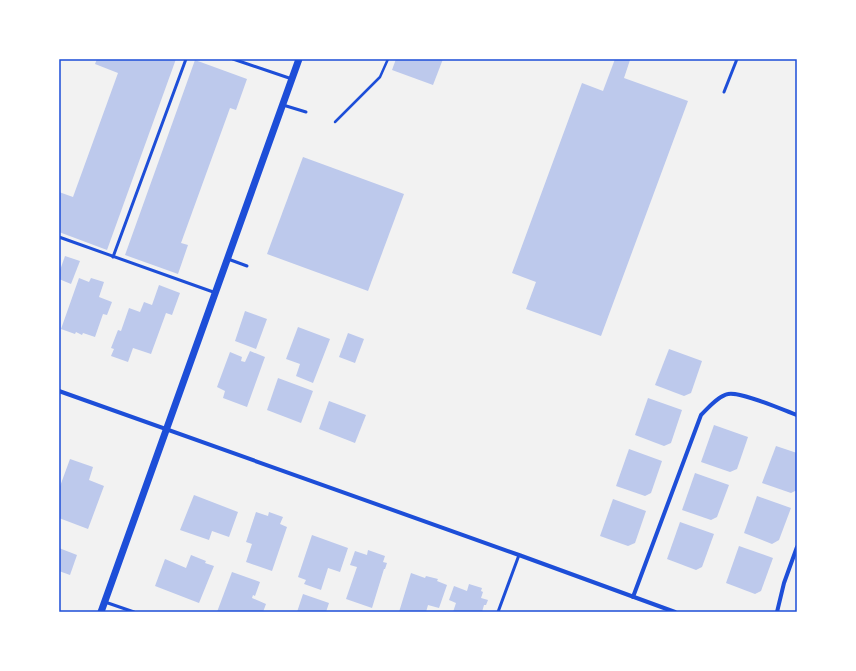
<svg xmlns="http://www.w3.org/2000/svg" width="856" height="671" viewBox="0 0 856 671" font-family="'Roboto Condensed',sans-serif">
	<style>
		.building { fill: #bdc9ec }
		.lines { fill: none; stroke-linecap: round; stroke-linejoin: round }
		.path { stroke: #1d4ed8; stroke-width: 2.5 }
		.service { stroke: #1d4ed8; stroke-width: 3 }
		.minor { stroke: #1d4ed8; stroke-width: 4 }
		.tertiary { stroke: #1d4ed8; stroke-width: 7 }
		.neatline { fill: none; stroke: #1d4ed8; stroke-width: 1.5 }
	</style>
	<rect width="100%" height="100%" fill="#f2f2f2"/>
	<g class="building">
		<polygon points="97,59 176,59 107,250 59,232 59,192 73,197 118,73 95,64"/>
		<polygon points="396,59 443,59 433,85 392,70"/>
		<polygon points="615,59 626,59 630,60 624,78 688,101 601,336 526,309 536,282 512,273 582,83 603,91"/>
		<polygon points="195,60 247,79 236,110 230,108 181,243 188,245 178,274 125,255"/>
		<polygon points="303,157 404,194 368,291 267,254"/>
		<polygon points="65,256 80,261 71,284 59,279 59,273"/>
		<polygon points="79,278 89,282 91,278 104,282 99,297 112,302 107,315 103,314 95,337 83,333 82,335 76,332 75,334 61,329"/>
		<polygon points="159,285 180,293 172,315 166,313 151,354 133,348 128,362 111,356 114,349 111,348 118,330 121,331 129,308 140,312 144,302 152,305"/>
		<polygon points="245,311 267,319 256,349 235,341"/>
		<polygon points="298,327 330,339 313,383 296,376 300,364 286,359"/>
		<polygon points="348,333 364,339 355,363 339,357"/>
		<polygon points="669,349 702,361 691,393 684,396 655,385"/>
		<polygon points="250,351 265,357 247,407 223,398 225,391 217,387 230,352 242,357 241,361 245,362"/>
		<polygon points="278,378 313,391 301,423 267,410"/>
		<polygon points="648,398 682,410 671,443 664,446 635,435"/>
		<polygon points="329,401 366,415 355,443 319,429"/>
		<polygon points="714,425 748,437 737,469 730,472 701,462"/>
		<polygon points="776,446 797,453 797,490 791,493 762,483"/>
		<polygon points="629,449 662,461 651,493 645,496 616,486"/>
		<polygon points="70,459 93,467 89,480 104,486 88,529 59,518 59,489"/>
		<polygon points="695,473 729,485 717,517 711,520 682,510"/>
		<polygon points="194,495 238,512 229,537 212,531 209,540 180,530"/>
		<polygon points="757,496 791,508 779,540 772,544 744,533"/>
		<polygon points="613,499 646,511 635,543 628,546 600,536"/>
		<polygon points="256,512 268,516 269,512 283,517 280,524 287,527 272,571 246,562 252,544 246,542"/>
		<polygon points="680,522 714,534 702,567 696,570 667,559"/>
		<polygon points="312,535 348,548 340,572 328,568 321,590 304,584 306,580 298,577"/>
		<polygon points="739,546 773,558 761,591 755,594 726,583"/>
		<polygon points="59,548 77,555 70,575 59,571"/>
		<polygon points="368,550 385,556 383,562 387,563 385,569 384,569 372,608 346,599 357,567 350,565 355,551 367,555"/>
		<polygon points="191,555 206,561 205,563 214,566 199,603 155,586 165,559 186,568"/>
		<polygon points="232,572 260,582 255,596 253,595 252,598 266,604 263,612 217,612"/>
		<polygon points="411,573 425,578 426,576 438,579 437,581 447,585 439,608 428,605 426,612 399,612"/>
		<polygon points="469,584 482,588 481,591 483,592 481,598 488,600 486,605 484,605 482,612 453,612 456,603 449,600 454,586 467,591"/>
		<polygon points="303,594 329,603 326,612 297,612"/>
	</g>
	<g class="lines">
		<polyline class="path" points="335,122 380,77 388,59"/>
		<g class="service">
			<polyline points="233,59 292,79"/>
			<polyline points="724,92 737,59"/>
			<polyline points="283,105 306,112"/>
			<polyline points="59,237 216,293"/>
			<polyline points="113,257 186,59"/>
			<polyline points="228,259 247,266"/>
			<polyline points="105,602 134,612"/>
			<polyline points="498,612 519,555"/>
		</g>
		<g class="minor">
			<polyline points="59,391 519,555 675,612"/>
			<path d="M633,597l68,-182c7,-7 17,-19 27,-21 12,-3 55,16 69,21"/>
			<polyline points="777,612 784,583 797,547"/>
		</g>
		<polyline class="tertiary" points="101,612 299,59"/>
	</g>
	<rect width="856" height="671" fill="none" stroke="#ffffff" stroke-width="120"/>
	<rect x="60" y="60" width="736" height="551" class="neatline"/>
</svg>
